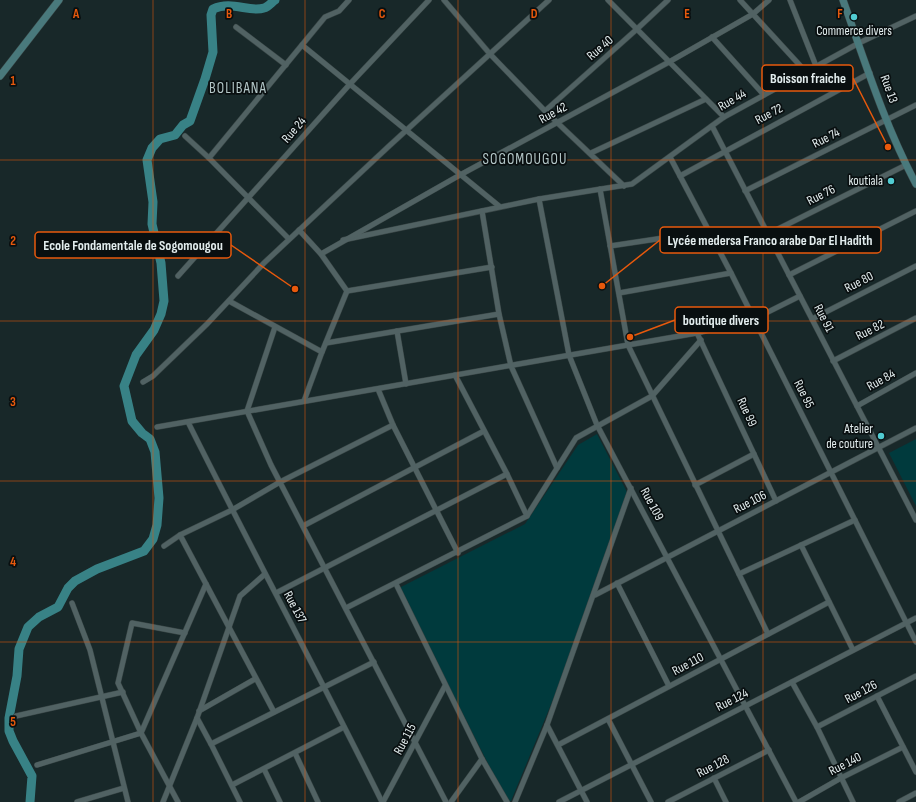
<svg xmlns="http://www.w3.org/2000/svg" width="916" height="802" viewBox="0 0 916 802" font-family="'Sofia Sans Condensed',sans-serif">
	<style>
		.green { fill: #003a3d }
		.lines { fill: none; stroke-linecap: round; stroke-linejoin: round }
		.river { stroke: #388286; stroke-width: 9 }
		.street-casing { stroke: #394646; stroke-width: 6 }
		.secondary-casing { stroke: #394646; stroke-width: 8 }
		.street { stroke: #516263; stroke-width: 5 }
		.secondary { stroke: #49797c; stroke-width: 7 }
		.grid { fill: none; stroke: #e8590c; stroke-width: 1; stroke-opacity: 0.55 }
		.poi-dot { fill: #51ccd2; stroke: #090f10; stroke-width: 1.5 }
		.labels { text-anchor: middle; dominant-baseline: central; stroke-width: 3.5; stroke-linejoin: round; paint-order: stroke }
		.poi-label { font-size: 13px; fill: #e2eced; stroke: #090f10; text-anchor: end }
		.street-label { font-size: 13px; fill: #e2eced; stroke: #090f10 }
		.quarter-label { font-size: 15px; letter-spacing: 1px; fill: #b3c6c7; stroke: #090f10 }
		.grid-label { font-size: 13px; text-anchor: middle; font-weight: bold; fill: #e8590c; stroke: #090f10; stroke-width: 3.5; stroke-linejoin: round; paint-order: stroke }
		.leader { fill: none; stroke: #e8590c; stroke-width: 1.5 }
		.callout-dot { fill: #e8590c; stroke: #090f10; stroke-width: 1.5 }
		.callout { fill: #090f10; stroke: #e8590c; stroke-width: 1.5 }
		.callout-label { font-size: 14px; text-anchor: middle; font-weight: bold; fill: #e2eced }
	</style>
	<rect width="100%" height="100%" fill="#182829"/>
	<g class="green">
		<polygon points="597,434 627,492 567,666 511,801 507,801 399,588 525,524 578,445"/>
		<polygon points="916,439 916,506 889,453"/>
	</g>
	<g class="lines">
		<path class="river" d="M30,802l2,-26 -19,-35 -4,-10v-13l8,-42 2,-27 9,-22 11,-10 19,-10 10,-19 7,-7 22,-12 47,-18 9,-12 4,-14 2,-27 -4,-46 -5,-13 -8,-6 -10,-12 -8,-35 12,-31 18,-25 7,-16 3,-13 -3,-38 -9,-39 1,-22 -6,-42 5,-12 8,-9 15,-4 8,-10 7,-4 15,-42 8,-27 -2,-37 2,-6c19,-9 36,4 51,-1 4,-1 8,-6 11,-8"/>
		<defs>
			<g id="street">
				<polyline points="444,0 490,54 545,111 624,186"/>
				<polyline points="608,0 724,117"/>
				<polyline points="740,0 806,72"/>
				<polyline points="790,0 816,66"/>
				<polyline points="236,27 286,65"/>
				<polyline points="712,37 764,95"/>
				<polyline points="302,45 499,206"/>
				<polyline points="545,111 637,29 668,0"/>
				<polyline points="712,126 916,520"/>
				<polyline points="185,136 209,158 289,239"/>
				<polyline points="591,153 706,99"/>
				<polyline points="670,157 731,273 916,642"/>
				<polyline points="209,158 325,17 339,11 349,0"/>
				<polyline points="680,176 870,73"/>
				<polyline points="600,189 628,345 768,634"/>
				<polyline points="745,191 916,105"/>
				<polyline points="539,199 569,355 597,425 796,802"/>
				<polyline points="482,211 499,314 511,366 557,468"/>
				<polyline points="299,230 321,254 347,291"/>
				<polyline points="768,234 906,165"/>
				<polyline points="343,240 539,199 632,184 724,117 859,43 916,16"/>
				<polyline points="610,246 710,231"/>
				<polyline points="321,254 460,175 669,62 753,14 769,0"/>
				<polyline points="789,275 916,211"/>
				<polyline points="178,276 350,84 429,0"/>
				<polyline points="347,291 492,267"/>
				<polyline points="619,293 731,273"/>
				<polyline points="229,301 322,352"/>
				<polyline points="812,319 916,266"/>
				<polyline points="275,327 247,411 271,465 446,802"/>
				<polyline points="397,331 406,384"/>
				<polyline points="697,333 776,501"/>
				<polyline points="326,343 499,314"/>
				<polyline points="833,361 916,318"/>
				<polyline points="455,375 507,474 527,516"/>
				<polyline points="143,382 153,376 207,324 264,263 388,147 549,0"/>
				<polyline points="378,389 393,425 458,553"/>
				<polyline points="304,401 322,352 347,291"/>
				<polyline points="857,406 916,373"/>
				<path d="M188,422c63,127 131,252 194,380"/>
				<polyline points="157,427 697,333 754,319 800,296"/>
				<polyline points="695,485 754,454"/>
				<polyline points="303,526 484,431"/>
				<polyline points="180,535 274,712"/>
				<polyline points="801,545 853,650"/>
				<polyline points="164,546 180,535 232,510 280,482 393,425"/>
				<polyline points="739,574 855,520"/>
				<polyline points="617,583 669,686"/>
				<polyline points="396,584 482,759 507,802"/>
				<polyline points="276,593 507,474"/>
				<polyline points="595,595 916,428"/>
				<polyline points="72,603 90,650 128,802"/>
				<polyline points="346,608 527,516 576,438 652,396 701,340"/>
				<polyline points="792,682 817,727 853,802"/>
				<polyline points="877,696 916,772"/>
				<polyline points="199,711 255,679"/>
				<polyline points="16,716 123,692"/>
				<polyline points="197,718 211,744"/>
				<polyline points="608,719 651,802"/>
				<polyline points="547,725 587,802"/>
				<polyline points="817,727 916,676"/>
				<polyline points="558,745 829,602"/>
				<polyline points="295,753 318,802"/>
				<polyline points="37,765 141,733 118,683 132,623 185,633"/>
				<polyline points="264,769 280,802"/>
				<polyline points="714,778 726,802"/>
				<polyline points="232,785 344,727"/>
				<polyline points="77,802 124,788"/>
				<polyline points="163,802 197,718 240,596 265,574"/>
				<polyline points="178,802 141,733 206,584"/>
				<polyline points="240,802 211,744 374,662"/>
				<polyline points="383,802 445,686"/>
				<polyline points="451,802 482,759"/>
				<polyline points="515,802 547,725 631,488"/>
				<polyline points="559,802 916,618"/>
				<polyline points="668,802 769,750"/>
				<polyline points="799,802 841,778 903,747"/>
				<polyline points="899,802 916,793"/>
			</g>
			<g id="secondary">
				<path d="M843,0c22,62 42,126 73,184"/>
				<polyline points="0,76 59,0"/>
			</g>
		</defs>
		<use href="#street" class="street-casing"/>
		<use href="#secondary" class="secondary-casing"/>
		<use href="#street" class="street"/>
		<use href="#secondary" class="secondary"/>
	</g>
	<path class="grid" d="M153,0v802M305,0v802M458,0v802M611,0v802M763,0v802M0,160h916M0,321h916M0,481h916M0,642h916"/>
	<g class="poi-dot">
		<circle cx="854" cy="17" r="4"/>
		<circle cx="891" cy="181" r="4"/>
		<circle cx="881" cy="436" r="4"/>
	</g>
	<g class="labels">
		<g class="poi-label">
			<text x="854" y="31" text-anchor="middle">Commerce divers</text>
			<text x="883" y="181">koutiala</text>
			<text x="873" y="429">Atelier<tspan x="873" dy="15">de couture</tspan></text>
		</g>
		<g class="street-label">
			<text transform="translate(600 48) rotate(-41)">Rue 40</text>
			<text transform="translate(889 89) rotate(70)">Rue 13</text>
			<text transform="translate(732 100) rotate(-30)">Rue 44</text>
			<text transform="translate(553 113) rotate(-29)">Rue 42</text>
			<text transform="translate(769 114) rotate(-28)">Rue 72</text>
			<text transform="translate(294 130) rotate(-49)">Rue 24</text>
			<text transform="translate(826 138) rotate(-27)">Rue 74</text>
			<text transform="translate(821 195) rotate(-27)">Rue 76</text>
			<text transform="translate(859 282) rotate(-27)">Rue 80</text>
			<text transform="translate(824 318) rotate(63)">Rue 91</text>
			<text transform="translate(870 330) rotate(-27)">Rue 82</text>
			<text transform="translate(881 380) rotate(-29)">Rue 84</text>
			<text transform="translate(804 394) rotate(63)">Rue 95</text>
			<text transform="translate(747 412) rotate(65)">Rue 99</text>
			<text transform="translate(750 502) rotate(-27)">Rue 106</text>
			<text transform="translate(652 504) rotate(62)">Rue 109</text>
			<text transform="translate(295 607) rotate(62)">Rue 137</text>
			<text transform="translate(688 664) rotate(-28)">Rue 110</text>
			<text transform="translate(861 692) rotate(-28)">Rue 126</text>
			<text transform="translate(732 700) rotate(-27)">Rue 124</text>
			<text transform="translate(405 739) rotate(-62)">Rue 115</text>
			<text transform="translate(845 764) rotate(-27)">Rue 140</text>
			<text transform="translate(713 766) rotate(-27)">Rue 128</text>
		</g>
		<g class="quarter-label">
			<text x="238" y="88">BOLIBANA</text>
			<text x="525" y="159">SOGOMOUGOU</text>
		</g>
	</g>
	<g class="grid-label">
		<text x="76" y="18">A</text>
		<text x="229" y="18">B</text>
		<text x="382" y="18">C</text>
		<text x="534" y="18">D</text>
		<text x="687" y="18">E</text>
		<text x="840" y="18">F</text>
		<text x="13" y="85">1</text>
		<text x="13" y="245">2</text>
		<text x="13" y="406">3</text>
		<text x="13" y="566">4</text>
		<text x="13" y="726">5</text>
	</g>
	<path class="leader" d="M888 147L853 78M602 286L660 240M295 289L231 245M630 337L675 320"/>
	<g class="callout-dot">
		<circle cx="888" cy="147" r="4"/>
		<circle cx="602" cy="286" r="4"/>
		<circle cx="295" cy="289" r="4"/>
		<circle cx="630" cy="337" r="4"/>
	</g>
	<g class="callout">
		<rect x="762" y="65" width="91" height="26" rx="4"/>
		<rect x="660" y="227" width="221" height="26" rx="4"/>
		<rect x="35" y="232" width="196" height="26" rx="4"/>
		<rect x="675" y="307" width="93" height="26" rx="4"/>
	</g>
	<g class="callout-label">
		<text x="808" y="83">Boisson fraiche</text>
		<text x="770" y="245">Lycée medersa Franco arabe Dar El Hadith</text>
		<text x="133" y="250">Ecole Fondamentale de Sogomougou</text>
		<text x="721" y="325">boutique divers</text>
	</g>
</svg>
